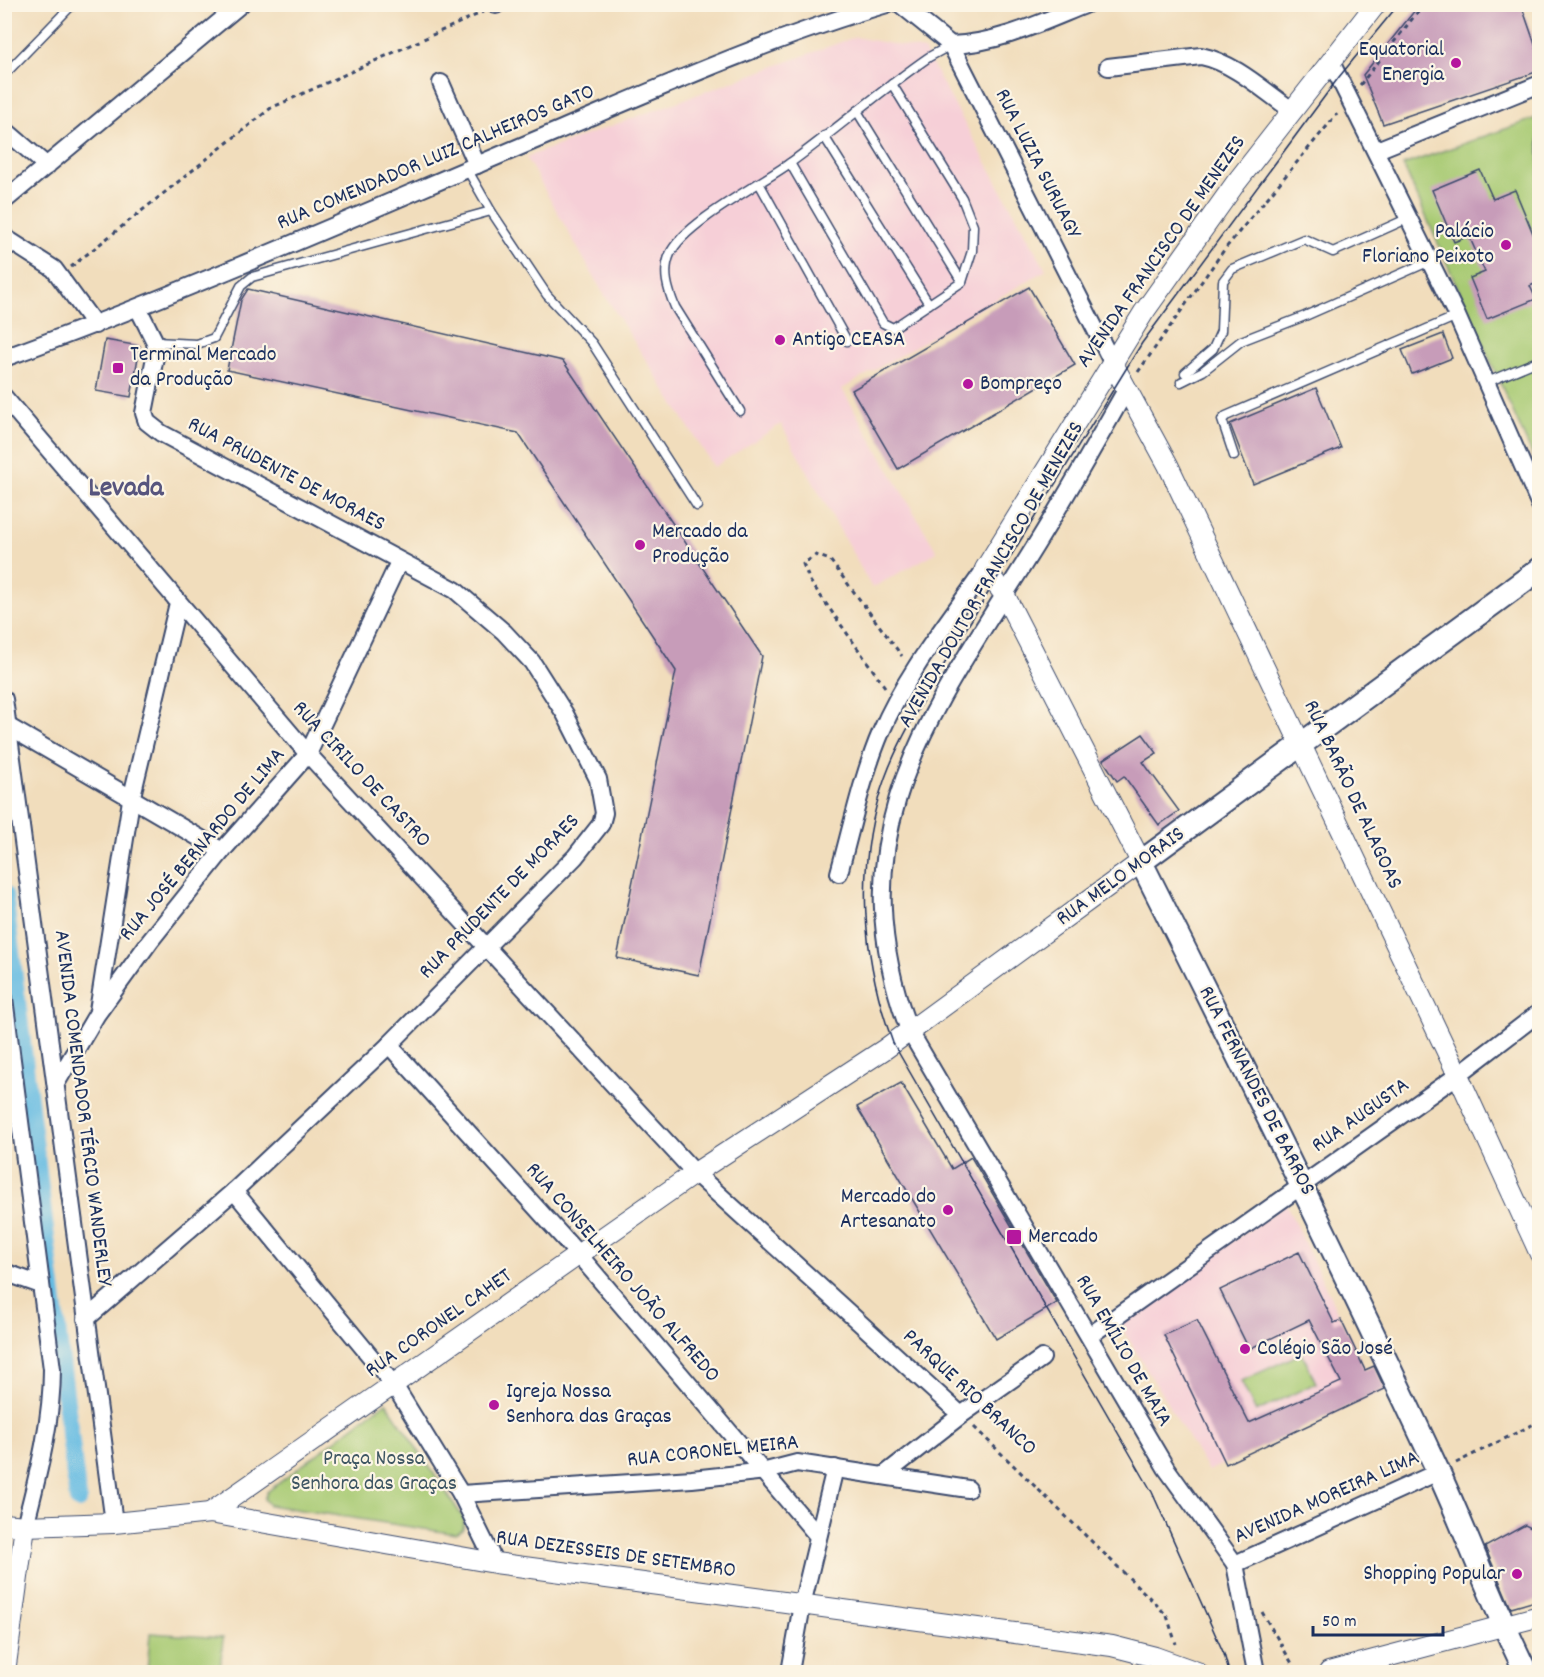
<svg xmlns="http://www.w3.org/2000/svg" width="1544" height="1677" viewBox="0 0 1544 1677" font-family="Dekko,sans-serif">
	<style>
		.built { fill: #f6cfd7 }
		.green { fill: #a8ca73; stroke: #627c68; stroke-width: 1.5 }
		.lines { fill: none; stroke-linecap: round; stroke-linejoin: round }
		.canal { stroke: #65bbe2; stroke-width: 18 }
		.building { fill: #c79cb9 }
		.service-casing { stroke: #3b496c; stroke-width: 11 }
		.minor-casing { stroke: #3b496c; stroke-width: 20 }
		.tertiary-casing { stroke: #3b496c; stroke-width: 22 }
		.secondary-casing { stroke: #3b496c; stroke-width: 26 }
		.path { stroke: #3b496c; stroke-width: 3; stroke-dasharray: 4.5 4.5; stroke-linecap: butt }
		.service { stroke: #fff; stroke-width: 8 }
		.minor { stroke: #fff; stroke-width: 16 }
		.tertiary { stroke: #fff; stroke-width: 20 }
		.secondary { stroke: #fff; stroke-width: 22 }
		.tram { stroke: #1b2f5e; stroke-width: 1.5 }
		.poi-dot { fill: #b5179e; stroke: #fcf5e5; stroke-width: 2 }
		.labels { text-anchor: middle; dominant-baseline: central; stroke-width: 4.5; stroke-linejoin: round; paint-order: stroke }
		.poi-label { font-size: 22px; fill: #1b2f5e; stroke: #fcf5e5; text-anchor: start }
		.street-label { font-size: 22px; fill: #1b2f5e; stroke: #fcf5e5 }
		.park-label { font-size: 22px; fill: #3e5663; stroke: #fcf5e5 }
		.district-label { font-size: 28px; font-weight: bold; fill: #57557e; stroke: #fcf5e5 }
	</style>
	<rect width="100%" height="100%" fill="#fcf5e5"/>
	<filter id="ink" filterUnits="userSpaceOnUse"><feTurbulence type="fractalNoise" baseFrequency=".0167" numOctaves="2"/><feDisplacementMap in="SourceGraphic" scale="12" xChannelSelector="R" yChannelSelector="G"/><feConvolveMatrix kernelMatrix="1 2 1 2 8 2 1 2 1" color-interpolation-filters="sRGB"/></filter>
	<filter id="wash" filterUnits="userSpaceOnUse"><feTurbulence type="fractalNoise" baseFrequency=".008" numOctaves="4" result="noise"/><feDisplacementMap in="SourceGraphic" scale="24" xChannelSelector="R" yChannelSelector="G"/><feGaussianBlur stdDeviation="1.35" result="paint"/><feColorMatrix in="noise" values="0 0 0 0 0 0 0 0 0 0 0 0 0 0 0 0 0 1.4 0 .05"/><feComposite in="paint" operator="in"/></filter>
	<g filter="url(#wash)">
		<rect width="100%" height="100%" fill="#f1ddbc"/>
		<g class="built">
			<polygon points="855,37 924,50 1046,270 842,389 937,552 872,588 781,424 714,467 602,291 526,157"/>
			<polygon points="1286,1204 1365,1370 1374,1366 1386,1389 1208,1471 1125,1333 1123,1323 1127,1315"/>
		</g>
		<g class="green">
			<polygon points="1539,117 1539,470 1403,165"/>
			<polygon points="1302,1353 1316,1383 1256,1412 1241,1381"/>
			<polygon points="386,1402 464,1519 463,1530 456,1534 269,1505 264,1499 267,1492"/>
			<polygon points="150,1633 223,1638 220,1672 147,1672"/>
		</g>
		<g class="lines">
			<polyline class="canal" points="4,894 78,1500"/>
		</g>
		<g id="blocks">
			<g class="building">
				<polygon points="1420,4 1521,4 1539,56 1539,71 1383,124 1363,75"/>
				<polygon points="1480,170 1493,199 1515,190 1539,248 1539,282 1530,286 1536,299 1487,319 1470,278 1485,272 1469,236 1454,242 1432,190"/>
				<polygon points="1029,287 1075,365 898,469 852,390"/>
				<polygon points="248,289 563,361 762,656 699,975 617,958 676,671 518,433 227,370 241,300"/>
				<polygon points="1443,334 1452,358 1412,374 1402,350"/>
				<polygon points="105,340 140,346 131,397 96,391"/>
				<polygon points="1316,388 1341,448 1253,484 1230,424"/>
				<polygon points="1143,734 1157,753 1143,762 1179,811 1159,825 1124,776 1117,781 1103,760"/>
				<polygon points="901,1083 952,1169 971,1157 1057,1303 996,1339 857,1107"/>
				<polygon points="1299,1252 1334,1323 1341,1320 1365,1370 1374,1366 1385,1389 1226,1464 1164,1335 1197,1320 1249,1423 1341,1382 1309,1320 1249,1349 1220,1290"/>
				<polygon points="1539,1524 1539,1600 1511,1608 1485,1547 1525,1525 1531,1528"/>
			</g>
		</g>
	</g>
	<g filter="url(#ink)">
		<use href="#blocks" fill-opacity="0" stroke="#3b496c" stroke-width="1.5"/>
		<g class="lines">
			<defs>
				<g id="service">
					<polyline points="4,75 73,4"/>
					<polyline points="857,111 962,282"/>
					<polyline points="824,136 929,304"/>
					<polyline points="1540,143 1540,155"/>
					<polyline points="790,163 883,323 893,328 962,282 972,251 973,226 962,198 892,84"/>
					<polyline points="467,169 491,211 547,295 592,343 697,506"/>
					<polyline points="759,183 847,341"/>
					<polyline points="155,342 197,344 214,338 241,286 252,277 491,211"/>
					<polyline points="1185,373 1213,349 1221,331 1223,281 1232,269 1304,239 1333,252 1409,218"/>
					<polyline points="1181,382 1203,371 1241,341 1305,316 1430,261"/>
					<polyline points="1485,383 1540,360"/>
					<path d="M740,411l-65,-104c-7,-17 -13,-35 -5,-53 14,-31 91,-70 120,-91 47,-34 91,-73 139,-106l22,-12"/>
					<polyline points="1234,456 1222,420 1226,416 1457,316"/>
				</g>
				<g id="minor">
					<polyline points="900,4 951,45 1112,362"/>
					<polyline points="496,5 497,4"/>
					<path d="M951,45c49,-2 91,-23 136,-41"/>
					<polyline points="1331,62 1457,316 1540,505"/>
					<path d="M1108,67l93,-11c34,7 63,35 92,55"/>
					<polyline points="441,83 477,165"/>
					<polyline points="4,129 47,166"/>
					<polyline points="1377,150 1540,84"/>
					<polyline points="4,201 241,4"/>
					<polyline points="4,237 54,269 95,325"/>
					<path d="M4,358c188,-68 370,-150 553,-227 109,-46 217,-94 330,-127"/>
					<path d="M1126,390c-29,51 -58,103 -89,153 -101,164 -204,285 -128,487l257,438 69,96 21,108"/>
					<polyline points="4,397 308,754 695,1173 961,1415"/>
					<polyline points="4,699 114,1523"/>
					<polyline points="9,727 222,851"/>
					<path d="M839,873c13,-47 23,-96 42,-141 25,-59 68,-111 104,-163"/>
					<path d="M4,998l48,371c0,54 -14,105 -27,157"/>
					<polyline points="98,1011 131,800 178,603"/>
					<polyline points="389,1045 579,1255 817,1535"/>
					<polyline points="57,1082 97,1014 150,941 222,851 308,754 399,562"/>
					<polyline points="234,1191 394,1385 461,1494 495,1563"/>
					<polyline points="4,1272 41,1285"/>
					<polyline points="86,1319 234,1191 389,1045 575,857 601,824 604,813 598,779 565,714 532,662 504,632 455,590 161,433 147,422 144,413 156,352 155,342 138,308"/>
					<polyline points="1089,1336 1458,1075 1540,1012"/>
					<polyline points="883,1476 961,1415 1042,1358"/>
					<polyline points="461,1494 692,1479 766,1471 797,1463 968,1489"/>
					<polyline points="1235,1564 1438,1472"/>
					<polyline points="790,1672 802,1605 835,1468"/>
				</g>
				<g id="tertiary">
					<polyline points="1112,362 1168,465 1458,1075 1540,1254"/>
					<polyline points="210,1513 695,1173 885,1049 1141,862 1004,594 985,569 1144,312 1235,184 1376,4"/>
					<polyline points="4,1524 25,1526 114,1523 210,1513 495,1563 1112,1646 1155,1657 1197,1672"/>
					<polyline points="5,1672 25,1526"/>
					<polyline points="1329,1672 1540,1616"/>
				</g>
				<path id="secondary" d="M1526,1672c-33,-66 -58,-136 -89,-203 -95,-204 -195,-406 -296,-607l399,-293"/>
			</defs>
			<use href="#service" class="service-casing"/>
			<use href="#minor" class="minor-casing"/>
			<use href="#tertiary" class="tertiary-casing"/>
			<use href="#secondary" class="secondary-casing"/>
			<g class="path">
				<polyline points="1360,85 1424,4"/>
				<polyline points="71,267 271,108 483,12"/>
				<polyline points="1138,372 1224,250 1337,114"/>
				<polyline points="885,687 810,581 803,564 816,555 830,560 902,656"/>
				<polyline points="974,1427 1156,1604 1167,1616 1176,1644"/>
				<polyline points="1456,1463 1540,1421"/>
				<polyline points="1262,1612 1297,1672"/>
			</g>
			<use href="#service" class="service"/>
			<use href="#minor" class="minor"/>
			<use href="#tertiary" class="tertiary"/>
			<use href="#secondary" class="secondary"/>
			<path class="tram" d="M1229,1672l-5,-18 -72,-162 -259,-449c-31,-84 -39,-180 -8,-265 12,-33 30,-63 47,-94l210,-341 197,-266 60,-73"/>
		</g>
	</g>
	<g class="poi-dot">
		<circle cx="1456" cy="63" r="6"/>
		<circle cx="1506" cy="245" r="6"/>
		<circle cx="780" cy="340" r="6"/>
		<rect x="112" y="362" width="12" height="12" rx="3"/>
		<circle cx="968" cy="384" r="6"/>
		<circle cx="640" cy="545" r="6"/>
		<circle cx="948" cy="1210" r="6"/>
		<rect x="1006" y="1229" width="16" height="16" rx="3"/>
		<circle cx="1245" cy="1349" r="6"/>
		<circle cx="494" cy="1405" r="6"/>
		<circle cx="1517" cy="1574" r="6"/>
	</g>
	<g class="labels">
		<g class="poi-label">
			<text x="1444" y="50" text-anchor="end">Equatorial<tspan x="1444" dy="25">Energia</tspan></text>
			<text x="1494" y="232" text-anchor="end">Palácio<tspan x="1494" dy="25">Floriano Peixoto</tspan></text>
			<text x="792" y="340">Antigo CEASA</text>
			<text x="130" y="355">Terminal Mercado<tspan x="130" dy="25">da Produção</tspan></text>
			<text x="980" y="384">Bompreço</text>
			<text x="652" y="532">Mercado da<tspan x="652" dy="25">Produção</tspan></text>
			<text x="936" y="1197" text-anchor="end">Mercado do<tspan x="936" dy="25">Artesanato</tspan></text>
			<text x="1028" y="1237">Mercado</text>
			<text x="1257" y="1349">Colégio São José</text>
			<text x="506" y="1392">Igreja Nossa<tspan x="506" dy="25">Senhora das Graças</tspan></text>
			<text x="1505" y="1574" text-anchor="end">Shopping Popular</text>
		</g>
		<g class="street-label">
			<text transform="translate(436 158) rotate(-23)">RUA COMENDADOR LUIZ CALHEIROS GATO</text>
			<text transform="translate(1037 164) rotate(63)">RUA LUZIA SURUAGY</text>
			<text transform="translate(1162 252) rotate(-55)">AVENIDA FRANCISCO DE MENEZES</text>
			<text transform="translate(286 475) rotate(28)">RUA PRUDENTE DE MORAES</text>
			<text transform="translate(992 575) rotate(-60)">AVENIDA DOUTOR FRANCISCO DE MENEZES</text>
			<text transform="translate(361 775) rotate(47)">RUA CIRILO DE CASTRO</text>
			<text transform="translate(1352 795) rotate(65)">RUA BARÃO DE ALAGOAS</text>
			<text transform="translate(203 845) rotate(-50)">RUA JOSÉ BERNARDO DE LIMA</text>
			<text transform="translate(1121 877) rotate(-36)">RUA MELO MORAIS</text>
			<text transform="translate(500 897) rotate(-46)">RUA PRUDENTE DE MORAES</text>
			<text transform="translate(1256 1091) rotate(63)">RUA FERNANDES DE BARROS</text>
			<text transform="translate(82 1108) rotate(83)">AVENIDA COMENDADOR TÉRCIO WANDERLEY</text>
			<text transform="translate(1361 1116) rotate(-35)">RUA AUGUSTA</text>
			<text transform="translate(622 1273) rotate(49)">RUA CONSELHEIRO JOÃO ALFREDO</text>
			<text transform="translate(439 1324) rotate(-35)">RUA CORONEL CAHET</text>
			<text transform="translate(1123 1351) rotate(60)">RUA EMÍLIO DE MAIA</text>
			<text transform="translate(969 1393) rotate(43)">PARQUE RIO BRANCO</text>
			<text transform="translate(713 1452) rotate(-6)">RUA CORONEL MEIRA</text>
			<text transform="translate(1327 1498) rotate(-24)">AVENIDA MOREIRA LIMA</text>
			<text transform="translate(616 1555) rotate(8)">RUA DEZESSEIS DE SETEMBRO</text>
		</g>
		<g class="park-label">
			<text x="374" y="1459">Praça Nossa<tspan x="374" dy="25">Senhora das Graças</tspan></text>
		</g>
		<g class="district-label">
			<text x="126" y="490">Levada</text>
		</g>
	</g>
	<rect width="1544" height="1677" fill="none" stroke="#fcf5e5" stroke-width="24"/>
	<path d="M1313 1626v9h130v-9" fill="none" stroke="#1b2f5e" stroke-width="3"/>
	<text x="1322" y="1626" font-size="18" fill="#1b2f5e" stroke="#fcf5e5" stroke-width="4.5" paint-order="stroke">50 m</text>
</svg>
